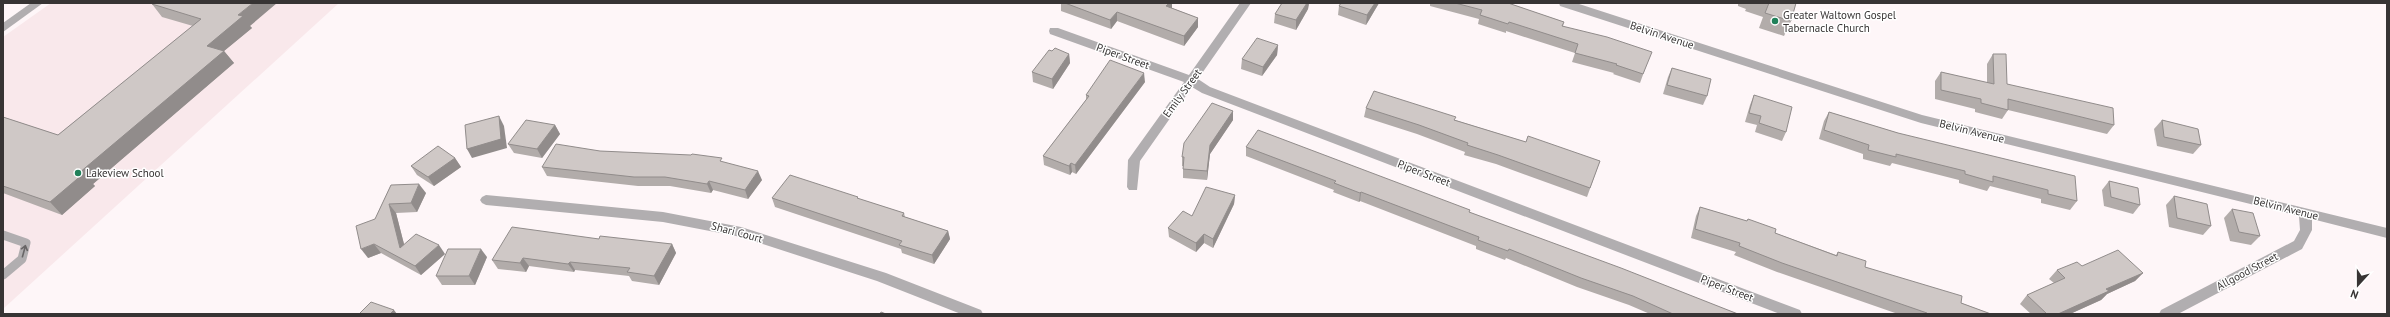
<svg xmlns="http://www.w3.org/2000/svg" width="2390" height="317" viewBox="0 0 2390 317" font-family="'PT Sans',sans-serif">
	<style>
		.built { fill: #f9e8eb }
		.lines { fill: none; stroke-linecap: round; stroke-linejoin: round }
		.lane { stroke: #b1aeb0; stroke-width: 9 }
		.street { fill: #b1aeb0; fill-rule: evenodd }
		.wall { fill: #b2acaa }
		.shaded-wall { fill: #918c8b }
		.building { fill: #cfc8c6; stroke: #918c8b }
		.oneway { stroke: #686566 }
		.poi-dot { fill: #20815a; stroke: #fff; stroke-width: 1.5 }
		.labels { text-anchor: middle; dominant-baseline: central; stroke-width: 3; stroke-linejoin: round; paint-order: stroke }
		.poi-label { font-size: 11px; fill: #373434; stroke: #fff; text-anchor: start }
		.street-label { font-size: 11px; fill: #373434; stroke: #fff }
	</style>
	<rect width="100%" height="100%" fill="#fef6f8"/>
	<polygon class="built" points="51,3 339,3 3,309 3,37"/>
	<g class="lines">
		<polyline class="lane" points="3,235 26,243 22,259 3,275"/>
		<g class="street">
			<polygon points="31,3 43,3 3,32 3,23"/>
			<polygon points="1240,3 1251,3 1198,79 1210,87 1800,310 1802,314 1780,314 1202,93 1192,87 1140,161 1137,190 1129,190 1127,187 1128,160 1184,82 1050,34 1049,31 1050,28 1058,28 1189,75"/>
			<polygon points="1559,3 1576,3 1922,115 2387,228 2387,238 2312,219 2312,230 2302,249 2178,314 2159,314 2161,310 2294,241 2300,230 2299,216 1921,123 1560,6"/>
			<polygon points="486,195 663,212 741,227 886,273 981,310 983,314 961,314 877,281 741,237 663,222 486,205 482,203 480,200 482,197"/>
		</g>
	</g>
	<g class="wall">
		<polygon points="1061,3 1172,3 1172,8 1198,18 1198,27 1184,46 1117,21 1111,29 1061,11"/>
		<polygon points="1282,3 1309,3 1308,9 1296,30 1274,23 1275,14"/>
		<polygon points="1341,3 1379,3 1366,25 1338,15 1339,6"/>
		<polygon points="1430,3 1508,3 1564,22 1563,26 1648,61 1640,83 1613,74 1614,73 1572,62 1575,53 1506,31 1506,33 1478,24 1479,19 1430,6"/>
		<polygon points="1734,3 1796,3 1791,21 1784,36 1759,28 1763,17 1745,11 1746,9 1738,6 1738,4"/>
		<polygon points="152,4 250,26 252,28 224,51 234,63 93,184 95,186 62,215 3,193 3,117 58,135 193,26 162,17"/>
		<polygon points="1278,45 1277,55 1262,76 1241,69 1242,59"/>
		<polygon points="1052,51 1069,54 1070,63 1053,89 1033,82 1032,72"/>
		<polygon points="1993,54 2007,84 2114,125 2107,134 2008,110 2002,119 1975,112 1975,109 1935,99 1935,81 1941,72 1987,83 1987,64"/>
		<polygon points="1672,68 1707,96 1703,105 1663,94 1668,77"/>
		<polygon points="1145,82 1076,174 1072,172 1070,175 1044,165 1043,156 1086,100 1086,95"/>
		<polygon points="1754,95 1786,132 1782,141 1755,132 1757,125 1745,122 1750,105"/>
		<polygon points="1366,108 1455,120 1526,142 1600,161 1587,197 1496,164 1464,155 1465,152 1417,134 1364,117"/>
		<polygon points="1233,111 1233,120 1210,154 1207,180 1183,178 1183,166 1182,166 1182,157"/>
		<polygon points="1829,112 1898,133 2077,201 2070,210 2041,203 2041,199 1990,186 1987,191 1959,183 1959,180 1892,163 1890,166 1863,159 1863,154 1819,139 1824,121"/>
		<polygon points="2162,120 2201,145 2193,154 2157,146 2154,129"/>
		<polygon points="555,125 560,134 542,158 514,153 508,144"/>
		<polygon points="1246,147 1470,210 1469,212 1738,314 1650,314 1629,305 1577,287 1506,258 1505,260 1476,249 1476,246 1360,201 1359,202 1333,192 1334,190 1246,156"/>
		<polygon points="600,151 723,162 762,180 748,199 713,190 711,193 670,186 638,186 547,176 542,167"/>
		<polygon points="455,158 461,167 434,186 417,175 411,166"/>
		<polygon points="2109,181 2140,205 2133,214 2104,206 2102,190"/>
		<polygon points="391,185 426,193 417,212 396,213 404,244 445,254 421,275 381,253 368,258 375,219"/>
		<polygon points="1235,195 1234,204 1213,248 1204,243 1196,252 1169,237 1168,228 1192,216"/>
		<polygon points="2174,196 2211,226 2203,235 2169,227 2166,205"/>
		<polygon points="772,198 859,199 904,213 905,217 948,231 950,239 934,264 902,253 901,249 775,207"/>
		<polygon points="1700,207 1747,221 1748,219 1775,233 1836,255 1838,252 1865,267 1991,314 1898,314 1777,272 1734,255 1736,252 1691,238 1696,216"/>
		<polygon points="2232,209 2260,236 2251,245 2230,241 2224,218"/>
		<polygon points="599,239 672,244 676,253 659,285 632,281 629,276 575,270 574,272 529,266 526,272 498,269 492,260"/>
		<polygon points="487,257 475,285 442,285 436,276"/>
		<polygon points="2082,266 2143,273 2135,281 2107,294 2101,300 2070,314 2031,314 2020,304 2027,295 2054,283 2049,279 2057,270"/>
	</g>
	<g class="shaded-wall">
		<polygon points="253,3 277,3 250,26 252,28 224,51 234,63 93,184 95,186 62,215 50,202 207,46 238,15"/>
		<polygon points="1169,3 1172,3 1172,8 1166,16 1166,6"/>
		<polygon points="1307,3 1309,3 1308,9 1296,30 1296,20"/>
		<polygon points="1375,3 1379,3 1366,25 1367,15"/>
		<polygon points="1117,12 1117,21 1111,29 1110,20"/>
		<polygon points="1198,18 1198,27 1184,46 1184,36"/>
		<polygon points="1278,45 1277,55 1262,76 1263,67"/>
		<polygon points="1069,54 1070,63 1053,89 1052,79"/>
		<polygon points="1144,73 1145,82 1076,174 1075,165"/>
		<polygon points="1233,111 1233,120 1210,154 1207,180 1207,171 1210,145"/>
		<polygon points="499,116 504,126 507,148 472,158 467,149"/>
		<polygon points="555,125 560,134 542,158 537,149"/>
		<polygon points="455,158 461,167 434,186 428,177"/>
		<polygon points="1071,163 1072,172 1070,175 1069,166"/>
		<polygon points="758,171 762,180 748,199 745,190"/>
		<polygon points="709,181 713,190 711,193 707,184"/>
		<polygon points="419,184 426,193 417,212 411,203"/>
		<polygon points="1361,192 1360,201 1359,202 1360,193"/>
		<polygon points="1235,195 1234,204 1213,248 1213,239"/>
		<polygon points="389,204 396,213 407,256 400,248"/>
		<polygon points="948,231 950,239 934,264 932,255"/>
		<polygon points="1204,234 1204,243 1196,252 1196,243"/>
		<polygon points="374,244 381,253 368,258 361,249"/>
		<polygon points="672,244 676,253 659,285 654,276"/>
		<polygon points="439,245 445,254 421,275 415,266"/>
		<polygon points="481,249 487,257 475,285 469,276"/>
		<polygon points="523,258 529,266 526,272 520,263"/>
		<polygon points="570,262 575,270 574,272 568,264"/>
		<polygon points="2143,273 2135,281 2107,294 2101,300 2070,314 2058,314 2106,289"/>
		<polygon points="394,310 397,314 390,314"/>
	</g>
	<g class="building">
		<polygon points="154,3 253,3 238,15 243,16 207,46 224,51 79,173 83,174 50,202 3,186 3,117 58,135 201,19 152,4"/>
		<polygon points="1065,3 1169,3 1166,6 1198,18 1184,36 1117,12 1110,20"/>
		<polygon points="1282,3 1307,3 1296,20 1275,14"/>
		<polygon points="1341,3 1375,3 1367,15 1339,6"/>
		<polygon points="1455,3 1508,3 1564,22 1562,26 1607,37 1652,52 1643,74 1616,65 1617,64 1575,53 1578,44 1509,22 1508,24 1480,15 1482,10"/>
		<polygon points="1769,3 1796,3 1791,21 1765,13"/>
		<polygon points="1257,38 1278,45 1263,67 1242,59"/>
		<polygon points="1055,48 1069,54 1052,79 1032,72 1049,50 1052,51"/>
		<polygon points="1993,54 2006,54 2007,84 2113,108 2114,125 2008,99 2008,110 1981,103 1981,99 1941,90 1941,72 1994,84"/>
		<polygon points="1110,60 1144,73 1075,165 1071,163 1069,166 1043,156 1089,96 1086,95"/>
		<polygon points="1672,68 1711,79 1707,96 1667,85"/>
		<polygon points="1374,91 1456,117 1454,120 1526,142 1528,136 1600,161 1590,188 1498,155 1467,145 1468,143 1419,125 1366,108"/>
		<polygon points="1754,95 1792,107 1786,132 1759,123 1761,116 1749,113"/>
		<polygon points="1212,103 1233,111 1210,145 1207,171 1183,169 1184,157 1182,157 1184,143"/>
		<polygon points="1829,112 1898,133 2075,176 2077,201 2048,194 2048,190 1993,176 1993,182 1965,174 1965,171 1896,154 1896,157 1868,150 1869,145 1824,130"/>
		<polygon points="499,116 501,139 467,149 465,125"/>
		<polygon points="526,120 555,125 537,149 508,144"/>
		<polygon points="2162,120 2198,129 2201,145 2164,137"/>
		<polygon points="1258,130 1470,210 1469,212 1621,268 1738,314 1673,314 1633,296 1581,278 1509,249 1508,251 1478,240 1479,237 1361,192 1360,193 1334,183 1336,181 1246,147"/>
		<polygon points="556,144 600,151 691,155 692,154 722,158 720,161 758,171 745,190 709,181 707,184 665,177 634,177 542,167"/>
		<polygon points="438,146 455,158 428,177 411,166"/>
		<polygon points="790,175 858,197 857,198 904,213 902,216 948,231 932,255 899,245 902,241 772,198"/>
		<polygon points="2109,181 2138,188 2140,205 2111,197"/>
		<polygon points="419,184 411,203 389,204 400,248 416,234 439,245 415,266 374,244 361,249 356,226 375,219 391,185"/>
		<polygon points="1206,187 1235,195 1213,239 1204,234 1196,243 1168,228 1183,211 1192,216"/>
		<polygon points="2174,196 2207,204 2211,226 2177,218"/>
		<polygon points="1700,207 1747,221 1748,219 1776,229 1775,233 1837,256 1838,252 1866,261 1865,267 1962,296 1961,303 1991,314 1927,314 1927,313 1782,263 1739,246 1740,243 1695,229"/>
		<polygon points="2232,209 2253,213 2260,236 2239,232"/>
		<polygon points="512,227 599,239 600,236 672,244 654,276 627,272 630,268 570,262 568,264 523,258 520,263 492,260"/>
		<polygon points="448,249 481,249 469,276 436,276"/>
		<polygon points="2118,250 2143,273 2106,289 2109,291 2058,314 2047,314 2027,295 2065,278 2057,270 2077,262 2082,266"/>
		<polygon points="371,302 394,310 390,314 359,314"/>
		<polygon points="881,312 886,314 880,314"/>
	</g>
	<defs><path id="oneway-shaft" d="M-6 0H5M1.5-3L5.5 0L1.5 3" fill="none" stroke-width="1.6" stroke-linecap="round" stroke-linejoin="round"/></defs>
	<use class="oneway" href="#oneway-shaft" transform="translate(24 251) rotate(-75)"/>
	<g class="poi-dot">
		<circle cx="1775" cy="21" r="4"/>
		<circle cx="78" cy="173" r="4"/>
	</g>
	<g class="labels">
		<g class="poi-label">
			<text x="1783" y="15">Greater Waltown Gospel<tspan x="1783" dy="13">Tabernacle Church</tspan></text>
			<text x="86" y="173">Lakeview School</text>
		</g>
		<g class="street-label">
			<text transform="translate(1662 35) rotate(18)">Belvin Avenue</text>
			<text transform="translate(1123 56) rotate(20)">Piper Street</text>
			<text transform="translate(1182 93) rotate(-54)">Emily Street</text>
			<text transform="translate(1972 131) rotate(14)">Belvin Avenue</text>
			<text transform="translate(1424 173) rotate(21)">Piper Street</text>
			<text transform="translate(2286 208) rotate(14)">Belvin Avenue</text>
			<text transform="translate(737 232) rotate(15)">Shari Court</text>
			<text transform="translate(2247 271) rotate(-28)">Allgood Street</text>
			<text transform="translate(1727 288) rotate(21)">Piper Street</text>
		</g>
	</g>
	<rect width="2390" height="317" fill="none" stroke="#373434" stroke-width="8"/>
	<g transform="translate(2358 285) rotate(201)" stroke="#ffffff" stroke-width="3" paint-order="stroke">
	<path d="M0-3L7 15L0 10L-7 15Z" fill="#373434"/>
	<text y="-6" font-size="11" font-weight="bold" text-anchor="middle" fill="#373434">N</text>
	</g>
</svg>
